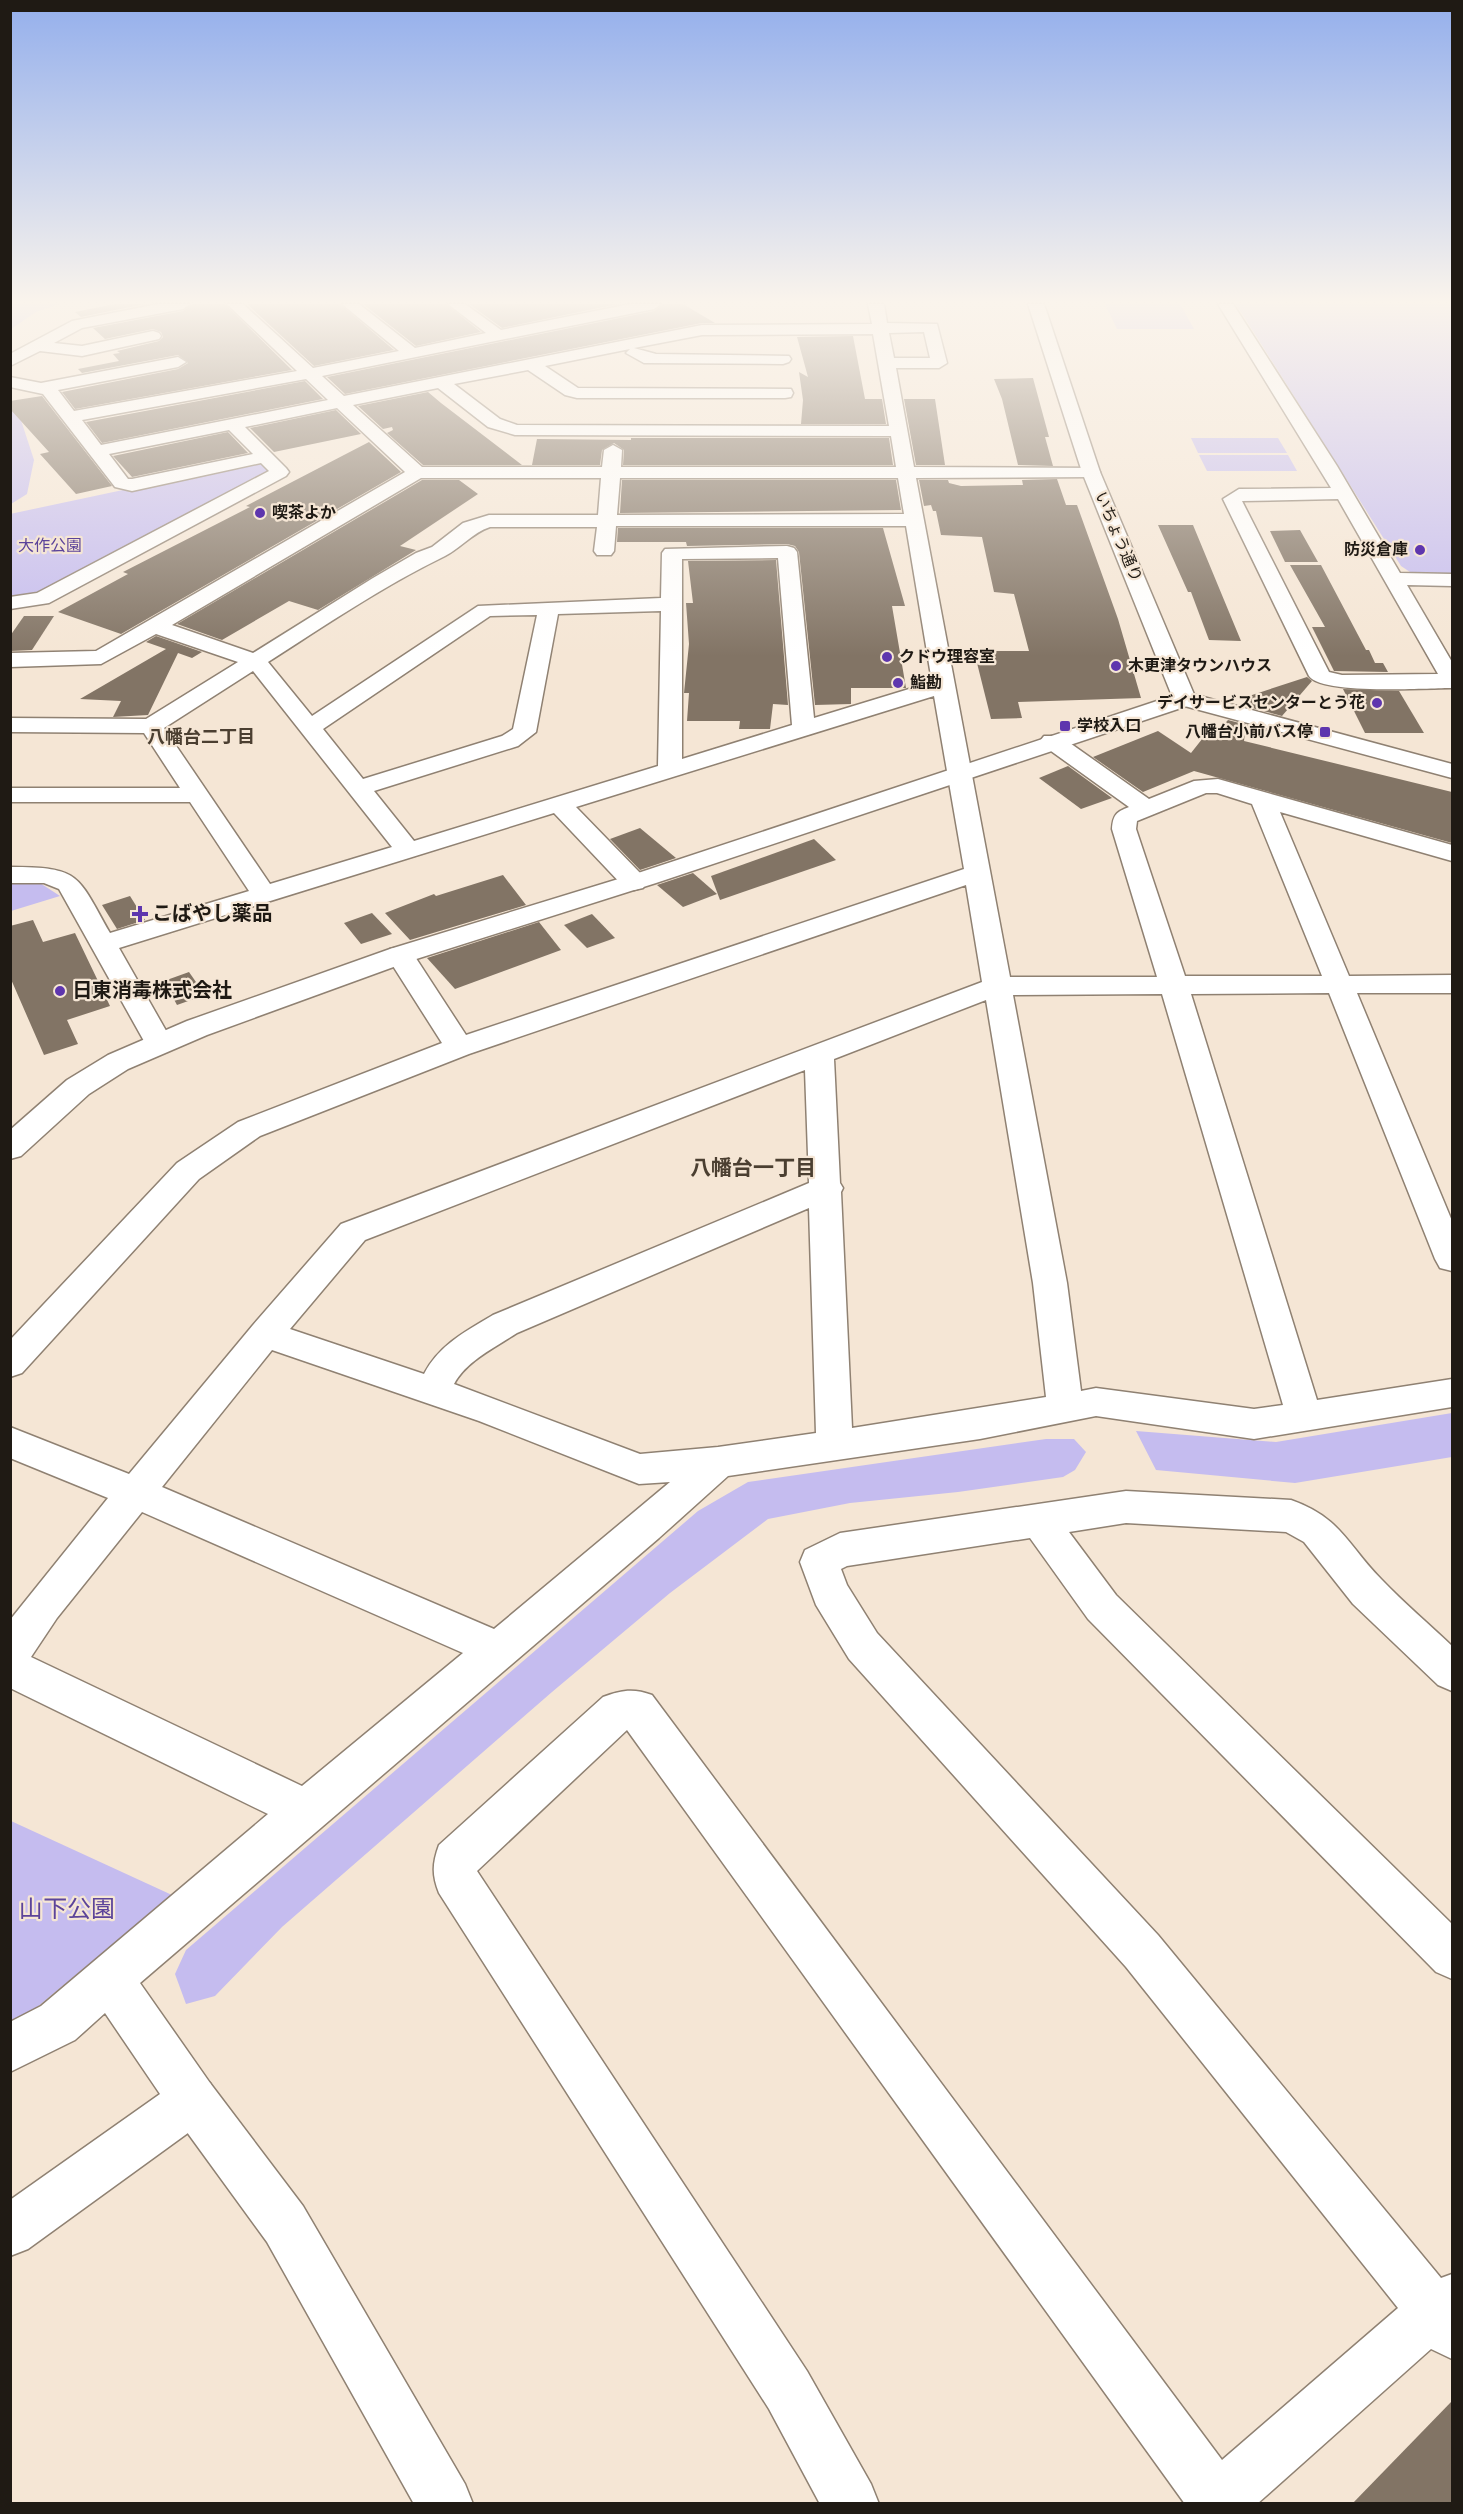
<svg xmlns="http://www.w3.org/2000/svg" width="1463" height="2514" viewBox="0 0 1463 2514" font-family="'Sofia Sans Condensed','Noto Sans JP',sans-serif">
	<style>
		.green { fill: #c5bcef }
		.building { fill: #827465 }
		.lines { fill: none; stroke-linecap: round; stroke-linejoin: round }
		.street-casing { stroke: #8f8172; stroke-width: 3 }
		.secondary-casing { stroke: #8f8172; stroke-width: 3 }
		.street { fill: #fff; fill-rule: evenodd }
		.secondary { fill: #fff; fill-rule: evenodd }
		.poi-dot { fill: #5e36ae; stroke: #f5e6d5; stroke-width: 2 }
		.labels { text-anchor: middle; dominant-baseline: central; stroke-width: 4.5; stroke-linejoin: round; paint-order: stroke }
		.far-poi-label { font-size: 16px; font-weight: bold; fill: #1f1a14; stroke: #f5e6d5; text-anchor: start }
		.far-street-label { font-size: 16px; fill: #1f1a14; stroke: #f5e6d5 }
		.far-park-label { font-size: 16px; fill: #5c449a; stroke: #f5e6d5 }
		.far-neighbourhood-label { font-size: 18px; font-weight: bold; fill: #4b3f31; stroke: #f5e6d5 }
		.poi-label { font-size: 20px; font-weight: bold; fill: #1f1a14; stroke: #f5e6d5; text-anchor: start }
		.neighbourhood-label { font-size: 21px; font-weight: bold; fill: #4b3f31; stroke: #f5e6d5 }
		.near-park-label { font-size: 24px; fill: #5c449a; stroke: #f5e6d5 }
	</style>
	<rect width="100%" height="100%" fill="#f5e6d5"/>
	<g class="green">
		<polygon points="11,304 59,304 36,312 11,329"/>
		<polygon points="1105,304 1180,304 1194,329 1117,329"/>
		<polygon points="1236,304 1452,304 1452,574 1413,574 1401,566"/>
		<polygon points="10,408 17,408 34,460 27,494 11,504"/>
		<polygon points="1191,438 1278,438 1287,453 1198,453"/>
		<polygon points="1199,455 1288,455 1297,471 1207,471"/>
		<polygon points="250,463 264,465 272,473 41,598 11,598 10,514"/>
		<polygon points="11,883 40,883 60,896 11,911"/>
		<polygon points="1452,1413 1452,1457 1295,1483 1156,1470 1136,1431 1276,1442"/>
		<polygon points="1046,1439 1074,1439 1086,1452 1075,1470 1063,1477 958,1492 850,1503 768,1519 670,1593 552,1692 282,1927 215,1996 186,2004 175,1974 186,1950 698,1511 748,1482"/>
		<polygon points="11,1821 172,1895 30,2013 11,2021"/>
	</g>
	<g class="building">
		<polygon points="115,304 145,304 81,317 75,312"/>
		<polygon points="192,304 225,304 292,370 75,409 62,392 178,369 188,363 178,355 82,373 78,369 119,361 113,354 120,353 117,351 159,341 163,337 161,332 153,329 105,339 93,328 183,311"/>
		<polygon points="247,304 340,304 394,350 314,366"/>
		<polygon points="363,304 446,304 481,332 416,346"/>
		<polygon points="469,304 618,304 502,328"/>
		<polygon points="663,304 683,304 715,323 702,323 345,394 327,377 654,311"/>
		<polygon points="853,336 865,399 882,399 886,424 801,424 803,400 799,372 808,377 797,337"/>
		<polygon points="1033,378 1049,437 1045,437 1053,466 1018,465 1002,399 994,379"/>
		<polygon points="305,381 323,399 102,443 86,422"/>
		<polygon points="428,392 441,403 522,465 423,465 387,433 393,430 392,427 383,429 358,406"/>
		<polygon points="42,396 112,486 76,494 40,454 49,452 10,409 10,401"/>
		<polygon points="904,399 935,399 945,465 916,465"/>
		<polygon points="336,410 361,434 274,452 250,428"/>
		<polygon points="228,432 248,453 132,477 113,456"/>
		<polygon points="631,438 889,438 893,465 623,465 624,450 614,443 602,450 600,465 532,465 537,439 631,440"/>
		<polygon points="369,442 401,472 121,634 58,612 128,574 123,572 250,507 246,506"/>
		<polygon points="1057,479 1066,505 1077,505 1118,619 1141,698 1018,702 1022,718 991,719 974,651 1029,651 1014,594 994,592 982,537 941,535 936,511 933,511 931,505 924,506 919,480 948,480 949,483 961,486 1023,485 1022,480"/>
		<polygon points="422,480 459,480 478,494 400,546 416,550 318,610 289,601 222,640 177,624"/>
		<polygon points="622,480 896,480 901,510 620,513"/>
		<polygon points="1158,525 1193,525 1241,641 1209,640 1191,592 1188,592"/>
		<polygon points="618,528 883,528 905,606 892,606 906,688 851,688 851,704 815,705 799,552 795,546 787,544 687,546 686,542 617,542"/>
		<polygon points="1300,530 1318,562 1285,562 1270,531"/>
		<polygon points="776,560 788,705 773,704 770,729 739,729 740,721 687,721 689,693 684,693 689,644 686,603 693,603 688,561"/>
		<polygon points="1290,565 1321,565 1366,650 1369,650 1375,663 1383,663 1388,672 1334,671 1312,627 1325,627"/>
		<polygon points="24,616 54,616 32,650 10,651 10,636"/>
		<polygon points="156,636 202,652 192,658 178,653 148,715 113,717 121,701 80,699 166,649 146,642"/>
		<polygon points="1307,677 1312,681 1282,716 1241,705 1249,696"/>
		<polygon points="1343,689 1399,691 1424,733 1365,733"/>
		<polygon points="1228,720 1269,731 1245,733 1244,741 1452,792 1452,843 1194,771 1143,792 1093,757 1158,731 1191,753 1210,729 1218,731"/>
		<polygon points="1068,766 1112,798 1081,809 1039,778"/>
		<polygon points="640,828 676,858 640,870 610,839"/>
		<polygon points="814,839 836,860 720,900 711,876"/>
		<polygon points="693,873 717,894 683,907 657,885"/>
		<polygon points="503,875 526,905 410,940 385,913 434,894 436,896"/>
		<polygon points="130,896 145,920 117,929 102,905"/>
		<polygon points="372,913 392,934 361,944 344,923"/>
		<polygon points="592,914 615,938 587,948 564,925"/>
		<polygon points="33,920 43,942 75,933 110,1006 67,1020 78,1044 44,1055 10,977 10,926"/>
		<polygon points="539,922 561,950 455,989 427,958"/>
		<polygon points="189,972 205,995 177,1005 164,981"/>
		<polygon points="1452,2401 1452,2504 1352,2504"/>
	</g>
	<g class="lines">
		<defs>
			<g id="street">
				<polygon points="158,304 190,304 183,309 82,328 54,343 82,346 153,331 159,333 161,336 159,339 82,356 40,351 10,366 10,354 72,321"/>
				<path d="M227,304h16l70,64 86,-17 -57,-47h17l56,44 71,-15 -38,-29h17l36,26 129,-26h31l-7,5 -332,67 22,20 358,-71 170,-1 -4,-20h16l3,19 50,1 10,39 -8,5h-43l18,99 183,1 3,4 -9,5 -175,1 94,499h147l-45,-148c1,-14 4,-17 17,-22l-85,-61 -4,-5 4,-5h16l89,63 45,-18 24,-2 234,66v16l-172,-49 69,164 103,-1v18h-95l95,228v50l-12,-3 -5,-9 -106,-266 -138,1 126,406 135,-21v28l-198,32 -158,-23 -116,23 -252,37 -69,62 -519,445 70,100 7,17 -7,17 -182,132 -18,7v-56l150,-106 -55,-81 -30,27 -65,32v-50l31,-16 227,-192 -258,-126v-68l98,-122 -98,-40v-31l119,47 124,-149 88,-101 641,-242 -16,-97 -497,169 -209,82 -61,43 -177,194 -12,4v-37l167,-177 61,-41 204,-79 -56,-88 4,-6 10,-2 10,2 56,86 498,-166 -30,-173 -358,111 67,69 4,6 -4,6 -9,2 -9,-2 -71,-75 -435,135 54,95 -4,7 -10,2 -10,-2 -90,-161 -15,-6h-34v-16c71,0 67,8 100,66l139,-42 -59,-89h-180v-14h170l-36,-55 -134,-1v-14l136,1 92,-57 -82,-28 -55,30 -91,3v-14l86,-2 309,-179 -68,-64 -92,19 41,41 3,4 -3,4 -237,127 -39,6v-12l27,-4 232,-122 -8,-8 -129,28 -17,-4 -72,-93 -33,-7v-10l31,6 137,-26 8,5 -8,5 -120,23 16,21 223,-40zM924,332l6,26h-36l-5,-25zM873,334l16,92 -372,-1 -17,-6 -46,-35 74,-14 37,25 12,3h208l6,-1 2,-4 -2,-4 -213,-1 -33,-22 85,-17 -4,4 18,10 139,1 6,-2 2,-3 -2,-3 -133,-2 -22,-6 68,-13zM306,379l22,21 -227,45 -19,-25zM438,388l50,39 27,8 376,1 5,31h-275l1,-17 -9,-5 -9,5 -2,17h-180l-69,-62zM229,430l24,24 -121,25h-4l-19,-25zM421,478h180l-3,37h-109l-26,8 -31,24 -16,6 -43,25 -120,75 -81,-28zM620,478h278l6,36 -287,1zM616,526h290l26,156 -118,36 -17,-166 -3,-4 -7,-2 -122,3 -3,4 -1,45 -183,8 -166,110 -44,-54c58,-37 115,-76 177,-106 17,-9 27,-23 45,-29h107l-3,24 3,4h14l3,-4zM778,558l14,167 -110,34v-200zM661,611l-3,155 -244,75 -40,-50 144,-45 18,-14 22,-118zM537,615l-24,114 -11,7 -139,43 -40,-50 167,-113zM253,671l139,176 -122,37 -106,-156zM1206,793h11l35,11 70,172h-137l-49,-147 1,-8zM1162,994l121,411 -29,4 -158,-21 -15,3 -14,-108 -54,-288zM986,1000l47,283 13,114 -194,31 -11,-236 2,-4 -3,-5 -6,-124zM805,1070l4,113 -316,132c-27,16 -54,30 -69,59l-134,-45 75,-89zM809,1208l7,225 -98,14 -78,7 -186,-70c12,-23 42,-37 63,-51zM272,1350l207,71 160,63 31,-2 -176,147 -332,-142zM142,1512l321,141 -161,133 -271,-129 26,-39z"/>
				<path d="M1218,304h15l104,162 63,107 52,1v12l-45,-1 45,77v26c-25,0 -130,7 -143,-12l-86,-177 16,-10 92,-1zM1338,499l100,175 -96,1 -13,-3 -87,-171z"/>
				<polygon points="1185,692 1452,764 1452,778 1177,704 1174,699 1177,694"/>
				<path d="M1126,1491l165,9c51,18 56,45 91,80 22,23 47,44 70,66v45l-14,-6 -85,-81 -49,-62 -18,-10 -160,-9 -57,9 47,63 336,329v55l-16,-7 -348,-353 -58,-81 -183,28 -6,3 6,16 30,48 281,302 283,343 11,-4v85l-21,-10 -174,155h-72l-558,-774 -150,141 330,500 64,113 8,20h-59l-51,-95 -330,-516c-7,-18 -7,-29 0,-48l164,-148c18,-7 31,-9 49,-2l570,765 176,-152 -272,-341 -277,-308 -33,-54 -16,-43 5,-12 35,-17z"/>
			</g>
			<g id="secondary">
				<polygon points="1028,304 1044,304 1100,472 1196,699 1193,704 656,883 410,961 207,1035 128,1069 89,1094 21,1156 10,1159 10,1130 67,1080 108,1055 187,1021 390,949 638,873 1172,696 1082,472"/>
				<polygon points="193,2076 210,2083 303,2206 465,2484 473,2504 414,2504 267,2242 176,2117 169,2100 176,2083"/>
			</g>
		</defs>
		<use href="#street" class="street-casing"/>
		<use href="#secondary" class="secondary-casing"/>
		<use href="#street" class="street"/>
		<use href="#secondary" class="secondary"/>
	</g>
	<linearGradient id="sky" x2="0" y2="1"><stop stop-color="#94afec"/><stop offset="0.46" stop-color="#faf4ec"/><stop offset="1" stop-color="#faf4ec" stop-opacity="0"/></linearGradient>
	<rect width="1463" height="656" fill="url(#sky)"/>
	<g class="poi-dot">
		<circle cx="260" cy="513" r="6"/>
		<circle cx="1420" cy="550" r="6"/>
		<circle cx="887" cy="657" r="6"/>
		<circle cx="1116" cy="666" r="6"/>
		<circle cx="898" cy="683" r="6"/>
		<circle cx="1377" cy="703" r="6"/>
		<rect x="1059" y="720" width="12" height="12" rx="3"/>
		<rect x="1319" y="726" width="12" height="12" rx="3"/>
		<path d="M137 905h6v6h6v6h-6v6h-6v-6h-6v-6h6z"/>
		<circle cx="60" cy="991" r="6"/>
	</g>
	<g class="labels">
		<g class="far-poi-label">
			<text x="272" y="513">喫茶よか</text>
			<text x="1408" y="550" text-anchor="end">防災倉庫</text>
			<text x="899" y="657">クドウ理容室</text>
			<text x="1128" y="666">木更津タウンハウス</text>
			<text x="910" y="683">鮨勘</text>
			<text x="1365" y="703" text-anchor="end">デイサービスセンターとう花</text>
			<text x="1077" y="726">学校入口</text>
			<text x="1313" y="732" text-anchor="end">八幡台小前バス停</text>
		</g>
		<g class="far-street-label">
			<text transform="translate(1118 537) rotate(67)">いちょう通り</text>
		</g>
		<g class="far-park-label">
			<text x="50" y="546">大作公園</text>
		</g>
		<g class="far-neighbourhood-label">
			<text x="201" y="737">八幡台二丁目</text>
		</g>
		<g class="poi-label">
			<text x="152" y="914">こばやし薬品</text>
			<text x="72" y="991">日東消毒株式会社</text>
		</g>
		<g class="neighbourhood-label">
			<text x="753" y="1168">八幡台一丁目</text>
		</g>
		<g class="near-park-label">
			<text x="67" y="1909">山下公園</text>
		</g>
	</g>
	<rect width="1463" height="2514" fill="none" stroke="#1f1a14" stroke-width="24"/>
</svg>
